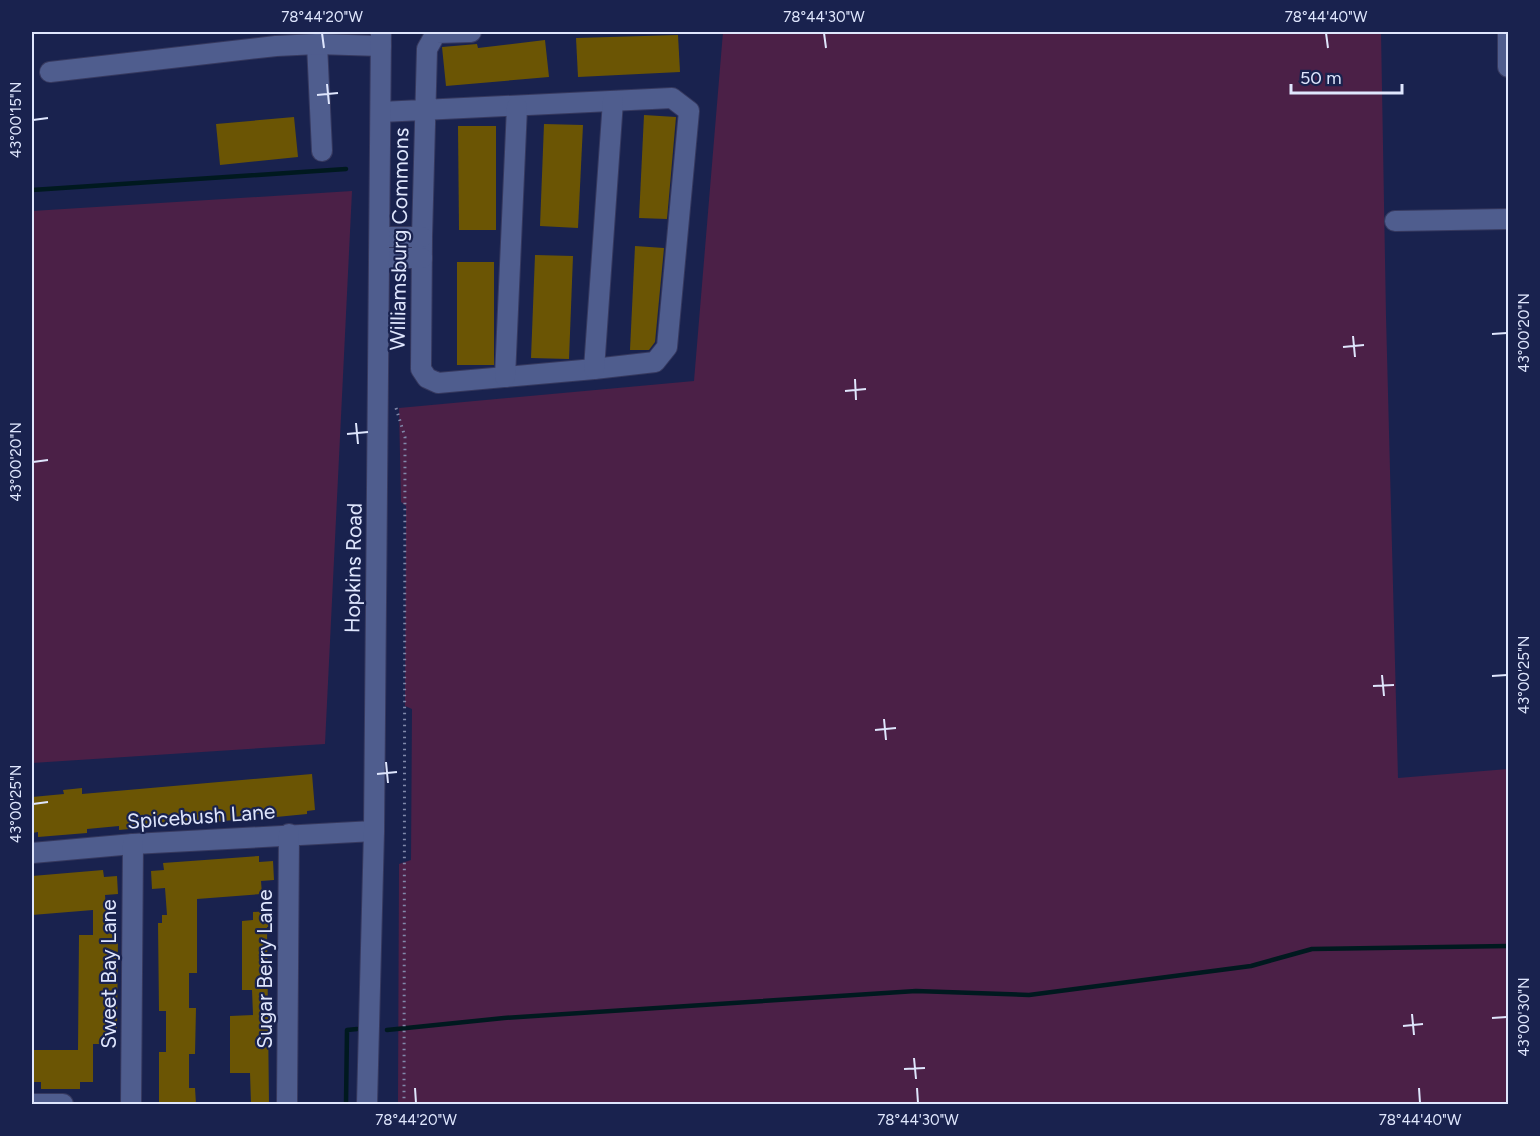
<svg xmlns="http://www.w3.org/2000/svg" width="1540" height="1136" viewBox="0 0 1540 1136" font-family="Figtree,sans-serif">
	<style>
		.green { fill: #4b2047 }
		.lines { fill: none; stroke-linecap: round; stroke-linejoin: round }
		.stream { stroke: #00191f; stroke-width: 4.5 }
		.building { fill: #6b5504 }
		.minor-casing { stroke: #36395f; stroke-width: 22 }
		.path { stroke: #8189aa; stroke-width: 3; stroke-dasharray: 1.5 4.5; stroke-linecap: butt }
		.minor { stroke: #4f5d8e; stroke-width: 20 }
		.ticks { fill: none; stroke: #dfe6fd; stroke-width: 2 }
		.labels { text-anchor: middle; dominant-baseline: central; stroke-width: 4.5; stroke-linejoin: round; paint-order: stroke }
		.street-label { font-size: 21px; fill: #dfe6fd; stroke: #19224e }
		.neatline { fill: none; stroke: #dfe6fd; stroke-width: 2 }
		.ticks-label { font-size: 15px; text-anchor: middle; fill: #dfe6fd }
	</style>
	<rect width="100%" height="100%" fill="#19224e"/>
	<g class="green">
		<polygon points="723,32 1381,32 1386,316 1398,778 1508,769 1508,1104 398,1104 399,864 411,860 412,709 405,706 406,506 401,502 399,408 694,381"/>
		<polygon points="352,191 325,744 32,763 32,211"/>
	</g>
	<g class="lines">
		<g class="stream">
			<polyline points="32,190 346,169"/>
			<polyline points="387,1030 504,1018 916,991 1029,995 1251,966 1312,949 1508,946"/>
			<polyline points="346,1104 347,1030 357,1029"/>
		</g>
	</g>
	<g class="building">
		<polygon points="678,35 680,72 578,77 576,38"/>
		<polygon points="545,40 549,77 446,86 442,47 477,44 478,48"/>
		<polygon points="644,115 676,117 667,219 639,218"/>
		<polygon points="294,117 298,157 220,165 216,124"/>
		<polygon points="544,124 583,125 578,228 540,226"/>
		<polygon points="458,126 496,126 496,230 459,230"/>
		<polygon points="635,246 664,248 655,342 649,350 630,350"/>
		<polygon points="535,255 573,256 569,359 531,358"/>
		<rect x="457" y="262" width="37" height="103"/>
		<polygon points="312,774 315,810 307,811 307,814 266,818 266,814 257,814 234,817 234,820 193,824 193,820 184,821 160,823 161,826 119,830 119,826 87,829 87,833 38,837 38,832 32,833 32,797 64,794 63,790 82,788 82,794"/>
		<polygon points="259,856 259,862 273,861 274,880 261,881 262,894 197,899 197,973 189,973 189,1008 196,1008 195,1054 189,1054 189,1088 195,1088 196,1104 159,1104 159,1052 166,1052 166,1011 159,1011 158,923 162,923 162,915 167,915 165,888 152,889 151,871 164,870 163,863"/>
		<polygon points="103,870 104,877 117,876 118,894 105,895 107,921 112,921 112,935 118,935 117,1030 110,1031 110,1044 93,1044 93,1082 80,1082 80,1089 41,1089 41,1082 32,1082 32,1050 78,1050 79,935 93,935 93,910 32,915 32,876"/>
		<polygon points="270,911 271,927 267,927 269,1104 251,1104 250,1073 230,1073 230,1016 253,1015 252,990 242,990 242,921 253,920 253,912"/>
	</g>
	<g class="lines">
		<defs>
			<g id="minor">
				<polyline points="1508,32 1508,67"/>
				<polyline points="317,44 322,151"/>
				<polyline points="50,72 276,46 317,44 381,46"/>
				<path d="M381,112c97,-4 194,-9 291,-14l17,13 -22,236 -12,15 -61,7 -156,14 -11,-5 -6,-9 1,-132 5,-188 9,-16 35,-1"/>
				<polyline points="1395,221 1508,219"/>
				<polyline points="380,237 422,237"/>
				<polyline points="380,258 422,258"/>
				<polyline points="594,369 613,101"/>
				<polyline points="505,377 517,107"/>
				<polyline points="32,853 133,844 374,831"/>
				<polyline points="32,1104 63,1104"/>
				<polyline points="131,1104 133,844"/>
				<polyline points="287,1104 289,834"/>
				<polyline points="367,1104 374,831 381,32"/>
			</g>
		</defs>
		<use href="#minor" class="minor-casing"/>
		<polyline class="path" points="396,408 405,437 404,1104"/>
		<use href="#minor" class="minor"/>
	</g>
	<path class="ticks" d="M322,33l2,15M824,33l2,15M1326,33l2,15M327,84l2,20M317,95l21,-2M33,120l15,-2M1492,334l15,-1M1353,336l2,21M1343,347l21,-2M855,379l1,21M845,391l21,-2M356,423l2,21M347,434l21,-2M33,462l15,-2M1382,675l2,21M1492,676l15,-1M1373,686l21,-1M884,719l2,21M875,730l21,-2M386,762l2,21M377,774l20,-2M33,804l15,-2M1412,1014l2,21M1492,1018l15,-1M1403,1026l20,-2M914,1058l2,21M904,1069l21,-1M415,1088l1,15M917,1088l1,15M1419,1088l1,15"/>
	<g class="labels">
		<g class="street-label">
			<text transform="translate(399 239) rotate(-89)">Williamsburg Commons</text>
			<text transform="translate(353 568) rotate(-89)">Hopkins Road</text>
			<text transform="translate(201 816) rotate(-4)">Spicebush Lane</text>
			<text transform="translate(264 969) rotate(-90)">Sugar Berry Lane</text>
			<text transform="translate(108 974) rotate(-90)">Sweet Bay Lane</text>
		</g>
	</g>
	<rect width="1540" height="1136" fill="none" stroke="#19224e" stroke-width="66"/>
	<path d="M1291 84v9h111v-9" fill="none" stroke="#dfe6fd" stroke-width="3"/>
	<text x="1300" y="84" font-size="18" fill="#dfe6fd" stroke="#19224e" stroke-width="4.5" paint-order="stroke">50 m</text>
	<rect x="33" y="33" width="1474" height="1070" class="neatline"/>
	<g class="ticks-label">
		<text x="322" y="22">78°44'20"W</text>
		<text x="824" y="22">78°44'30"W</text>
		<text x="1326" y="22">78°44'40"W</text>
		<text transform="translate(16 120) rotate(-90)" y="5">43°00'15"N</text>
		<text transform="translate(1524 333) rotate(-90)" y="5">43°00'20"N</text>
		<text transform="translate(16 462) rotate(-90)" y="5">43°00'20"N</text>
		<text transform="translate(1524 675) rotate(-90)" y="5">43°00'25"N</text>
		<text transform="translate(16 804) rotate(-90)" y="5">43°00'25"N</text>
		<text transform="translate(1524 1017) rotate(-90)" y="5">43°00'30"N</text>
		<text x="416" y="1125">78°44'20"W</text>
		<text x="918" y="1125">78°44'30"W</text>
		<text x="1420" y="1125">78°44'40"W</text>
	</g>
</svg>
